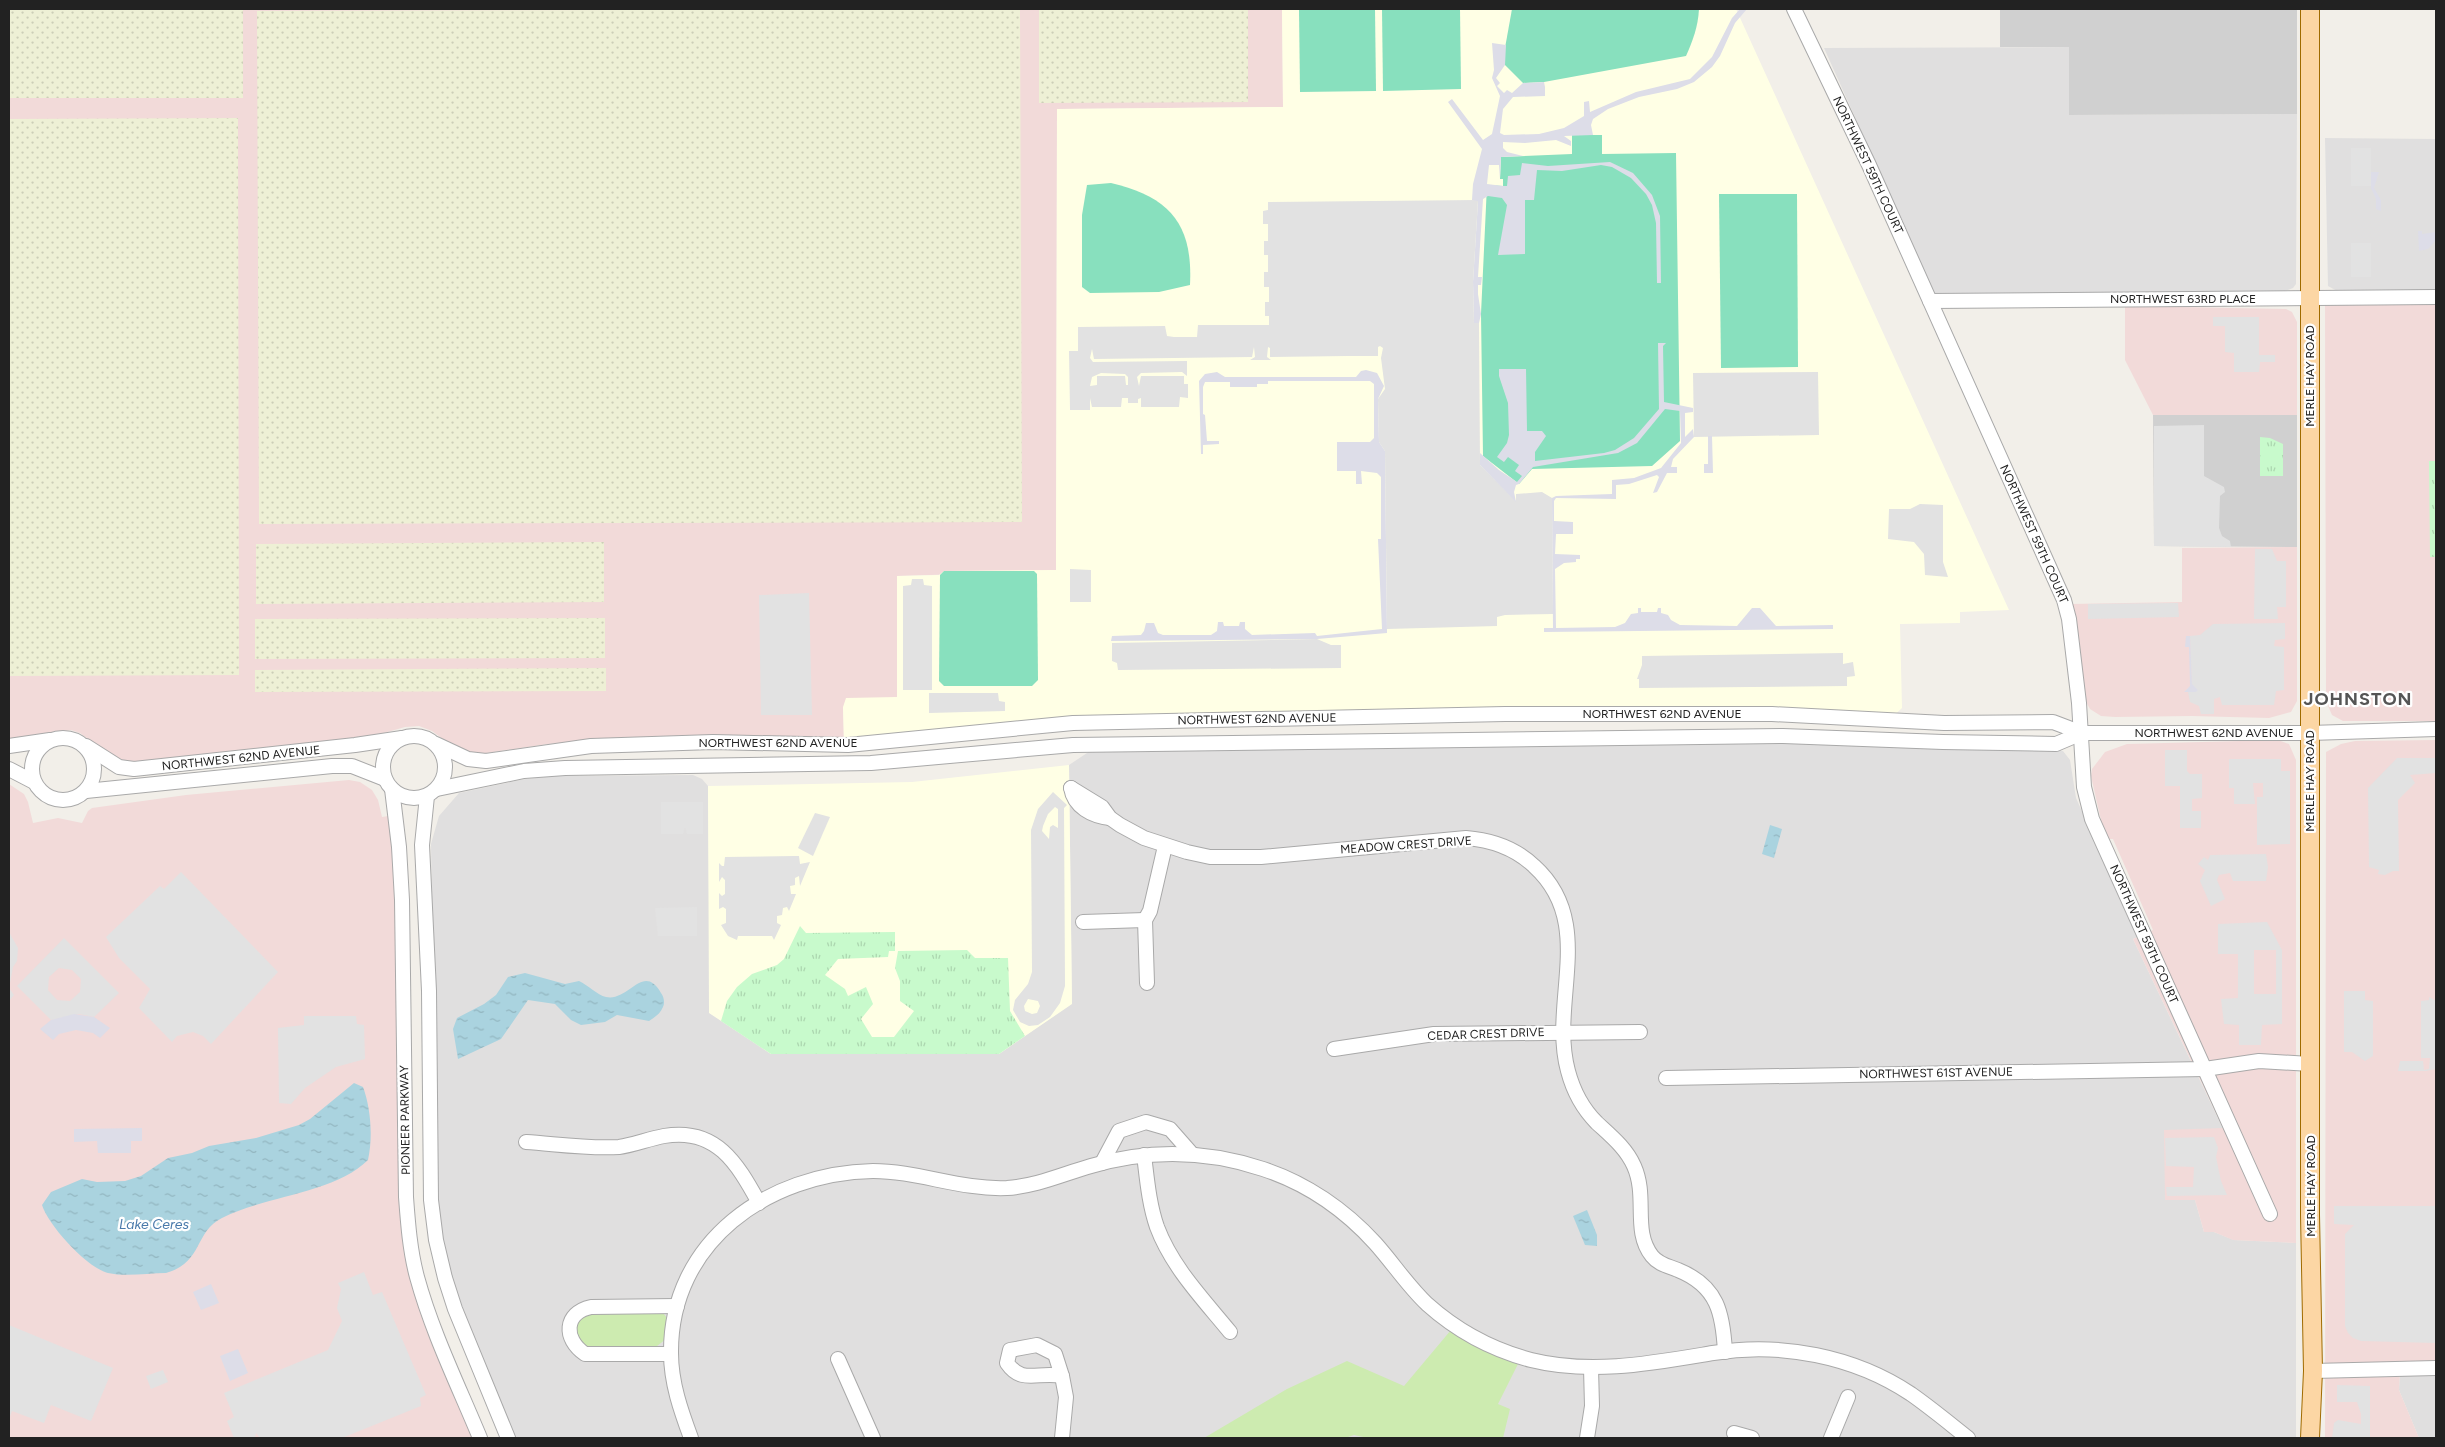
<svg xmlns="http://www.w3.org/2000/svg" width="2445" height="1447" viewBox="0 0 2445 1447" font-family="Figtree,sans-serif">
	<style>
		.residential { fill: #e0dfdf }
		.commercial { fill: #f2dad9 }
		.education { fill: #ffffe5 }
		.religious { fill: #d0d0d0 }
		.farmland { fill: url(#farmland-dots) }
		.grass { fill: #cdebb0 }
		.park { fill: url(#park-tufts) }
		.pitch { fill: #88e0be }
		.parking { fill: #e2e2e2; fill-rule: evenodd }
		.plaza { fill: #dddde8 }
		.water { fill: url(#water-ripples) }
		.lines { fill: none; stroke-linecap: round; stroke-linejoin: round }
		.minor-casing { stroke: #a9a9a9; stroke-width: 16 }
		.major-casing { stroke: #a06b00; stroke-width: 20 }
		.minor { stroke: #fff; stroke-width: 14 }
		.major { stroke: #fcd6a4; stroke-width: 18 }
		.labels { text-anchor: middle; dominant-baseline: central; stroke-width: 4.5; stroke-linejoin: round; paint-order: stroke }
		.street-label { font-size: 12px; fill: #222; stroke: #fff }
		.water-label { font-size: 14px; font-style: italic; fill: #4a7aab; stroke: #fff }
		.district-label { font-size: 18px; font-weight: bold; letter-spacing: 1px; fill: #555; stroke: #fff }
	</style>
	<defs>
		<pattern id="farmland-dots" width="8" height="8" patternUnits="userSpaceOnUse" patternTransform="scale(1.25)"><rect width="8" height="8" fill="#eef0d5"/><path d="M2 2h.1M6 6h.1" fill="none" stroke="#ccceb7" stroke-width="1.8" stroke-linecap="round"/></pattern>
		<pattern id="park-tufts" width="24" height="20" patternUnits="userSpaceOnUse" patternTransform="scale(1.25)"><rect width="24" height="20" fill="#c8facc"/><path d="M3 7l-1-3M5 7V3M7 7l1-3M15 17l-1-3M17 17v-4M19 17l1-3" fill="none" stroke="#acd6af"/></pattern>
		<pattern id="water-ripples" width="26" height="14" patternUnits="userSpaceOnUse" patternTransform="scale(1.25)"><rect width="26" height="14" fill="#aad3df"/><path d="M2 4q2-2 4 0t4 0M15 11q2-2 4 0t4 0" fill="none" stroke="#92b5bf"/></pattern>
	</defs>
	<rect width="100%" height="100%" fill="#f2efe9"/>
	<g class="residential">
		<polygon points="2069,47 2070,115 2297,114 2296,284 2293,288 2285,291 1937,295 1933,291 1824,48"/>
		<polygon points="2325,138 2436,139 2436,290 2337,291 2328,286"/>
		<polygon points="1737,742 1945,748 2046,748 2063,751 2070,760 2076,798 2138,937 2133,939 2223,1129 2195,1200 2204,1232 2214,1232 2234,1240 2296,1243 2296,1438 513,1438 455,1289 443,1244 436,1197 431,844 439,816 459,793 525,779 555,776 693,775 702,779 708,786 710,1013 771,1054 999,1054 1072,1003 1069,765 1090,751"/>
		<polygon points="2436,1368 2436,1438 2419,1438 2399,1390 2400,1369"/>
	</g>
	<g class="commercial">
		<polygon points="9,9 1282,9 1283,107 1057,109 1056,571 897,576 897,698 843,707 844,738 610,739 548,744 480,754 469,753 447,742 432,731 419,726 405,727 377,735 356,738 132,762 121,760 98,747 80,733 71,730 9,739"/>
		<polygon points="2436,297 2436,721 2343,721 2332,715 2326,701 2325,298"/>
		<polygon points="2125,306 2286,309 2292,312 2297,322 2297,415 2153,415 2125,360"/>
		<polygon points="2297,547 2297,701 2291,712 2269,718 2192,716 2115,717 2101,716 2090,709 2085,700 2070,604 2182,602 2182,548"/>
		<polygon points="2278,740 2289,744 2296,760 2296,1243 2233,1240 2214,1232 2204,1232 2195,1200 2165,1200 2164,1130 2223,1128 2133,939 2153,930 2113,839 2109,839 2103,829 2091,776 2092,769 2105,752 2127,744"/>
		<polygon points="2436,740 2436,1368 2400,1369 2399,1390 2419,1438 2325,1438 2326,752 2341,744 2355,741"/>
		<polygon points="349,780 360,782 372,790 378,800 382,817 395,815 409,1236 473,1438 9,1438 9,784 24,794 28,802 33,823 58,818 82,823 88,811 92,808 186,795"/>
	</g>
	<g class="education">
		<polygon points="1282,9 1736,9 2009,610 1960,612 1960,623 1900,624 1902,708 1889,720 1772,714 1073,723 844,745 843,707 846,698 897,697 897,576 939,575 944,571 1056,570 1057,109 1283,107"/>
		<polygon points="1069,765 1072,1004 999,1054 771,1054 709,1013 708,786 912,782"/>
	</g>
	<g class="religious">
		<polygon points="2000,9 2297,9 2297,114 2069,115 2069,47 2000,47"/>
		<polygon points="2153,415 2297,415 2297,547 2154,546"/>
	</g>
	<g class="farmland">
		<rect x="9" y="9" width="234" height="89"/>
		<polygon points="1020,9 1022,522 259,524 257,11"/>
		<polygon points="1039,9 1248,9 1248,102 1039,103"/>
		<polygon points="238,118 239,675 9,676 9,119"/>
		<polygon points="604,542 604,602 256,604 256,544"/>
		<polygon points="605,618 605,658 255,659 255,619"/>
		<polygon points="606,668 606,691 255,692 255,670"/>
	</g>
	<g class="grass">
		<polygon points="584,1313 663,1313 667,1318 666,1339 657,1346 587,1346 579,1342 574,1327"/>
		<polygon points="1451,1330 1485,1349 1519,1362 1498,1404 1510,1409 1503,1438 1368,1438 1354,1435 1345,1438 1204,1438 1287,1389 1347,1361 1404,1386"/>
	</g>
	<g class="park">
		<polygon points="2260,437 2270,438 2283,444 2283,476 2260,476"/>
		<polygon points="2429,461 2436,461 2436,557 2430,557"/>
		<polygon points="800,926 806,933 895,932 895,951 889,951 888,957 838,959 825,975 845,989 848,996 866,987 873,1004 861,1019 872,1037 894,1037 914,1011 900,1001 900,981 895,968 898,951 967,950 975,958 1008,958 1010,1011 1025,1036 999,1054 771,1054 721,1021 727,1001 737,987 752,974 777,965 784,959"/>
	</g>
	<g class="pitch">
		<polygon points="1299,9 1375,9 1376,91 1300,92"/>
		<polygon points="1382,9 1460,9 1461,89 1383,91"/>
		<path d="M1512,9h187c-1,18 -6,31 -13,47l-142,26 -21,1 -18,-18v-17z"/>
		<polygon points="1572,135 1602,135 1602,154 1676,153 1680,441 1652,466 1532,469 1519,484 1483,456 1481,314 1487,185 1503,186 1503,179 1500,179 1501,157 1572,154"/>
		<path d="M1111,183c59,14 82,41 79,102l-31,7 -69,1 -8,-6v-72l5,-30z"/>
		<polygon points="1719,194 1797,194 1798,367 1721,368"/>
		<polygon points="944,571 1034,571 1037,574 1038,680 1032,686 944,686 939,681 940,575"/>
	</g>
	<g class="parking">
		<rect x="2351" y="148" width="20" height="38"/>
		<path d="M1478,200l-5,82 1,41h5l1,142 36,36v-7l26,-2 10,6 1,116 -48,1 -8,2v9l-110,3 -2,-178 -6,-9 -1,-43 7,-10 -4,-31 2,-10 -3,-2 -2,1v9h-30l-78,1v-9l-2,-1 -1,10 4,3h-21l5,-3 -1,-10 -2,10 -158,2 -2,-10 -2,9 3,4 94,-1v15l-5,-4 -41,1 -4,4 2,9 2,-10h43v8h4v14l-8,-1 -1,10h-38v-9l-3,1v4h-10v-5h-6l-1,9h-29l-2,-9v12h-20l-1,-59h9v-24l87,-1 2,10 7,1h23l1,-12h71v-9h-4v-14h4v-15h-5v-15h4v-17h-4v-14h4v-17h-5v-13l5,-1v-8zM1101,373l24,1 3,3v8h-2l-1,-9h-28v9l-7,1 2,-9z"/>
		<rect x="2351" y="243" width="20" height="34"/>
		<polygon points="2213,317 2259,317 2259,355 2275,355 2275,362 2260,362 2259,372 2234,372 2234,353 2225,352 2225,326 2213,326"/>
		<polygon points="1818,372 1819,435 1694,437 1693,373"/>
		<polygon points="2204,425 2204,476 2224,487 2225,492 2220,496 2219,528 2222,536 2230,541 2231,547 2154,546 2154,426"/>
		<polygon points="1920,504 1943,505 1943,562 1948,577 1925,575 1924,554 1914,542 1888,539 1889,509 1910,509"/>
		<polygon points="2255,549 2272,549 2277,561 2286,561 2286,607 2277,607 2278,619 2254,619"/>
		<polygon points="1070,569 1091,570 1091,602 1070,602"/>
		<polygon points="912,579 923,579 924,585 932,586 932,690 903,690 903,586 911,585"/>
		<polygon points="809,593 812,715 761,715 759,595"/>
		<polygon points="2178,603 2179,617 2088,619 2088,604"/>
		<polygon points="2285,623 2285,639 2275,640 2274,646 2284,647 2284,690 2276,691 2274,705 2222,705 2220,697 2214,699 2214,714 2201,714 2199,706 2190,702 2188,692 2196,692 2192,684 2190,636 2200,635 2213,624"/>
		<polygon points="1317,639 1331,645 1341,645 1341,668 1118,670 1117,663 1112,661 1112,643"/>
		<polygon points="1843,653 1843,664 1853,662 1855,676 1847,677 1847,686 1639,688 1639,679 1637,679 1642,665 1642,656"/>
		<polygon points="929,693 998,693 999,701 1005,702 1005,711 929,713"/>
		<polygon points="2165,750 2187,750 2187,771 2190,774 2202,774 2202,798 2192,799 2192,811 2201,811 2201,828 2180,828 2180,786 2165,786"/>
		<polygon points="2397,758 2436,758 2436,773 2410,775 2415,783 2398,800 2399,871 2393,871 2385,875 2378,874 2379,870 2369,867 2368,788"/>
		<polygon points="2229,759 2281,759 2281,771 2290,771 2290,844 2257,845 2257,797 2263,797 2263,783 2253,783 2255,804 2234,804 2234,788 2229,788"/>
		<path d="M1053,792l14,13 -3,3 1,178 -5,17 -10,14 -12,8 -9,1 -9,-4 -7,-12 2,-10 13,-16 4,-12 -1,-142 7,-21zM1055,807l3,2v19l-5,-3 -3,2 -1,12 -7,-8 1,-5 5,-12zM1028,999l10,2 2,5 -3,7 -5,1 -7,-3 -1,-5z"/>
		<polygon points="661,802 703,802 703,834 687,834 685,827 683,834 661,834"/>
		<polygon points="815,813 830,817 813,856 798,848"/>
		<polygon points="2266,854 2268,867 2266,881 2233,881 2230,873 2219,875 2217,880 2225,899 2211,906 2200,881 2205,870 2198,864 2204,857 2208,860 2210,855"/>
		<polygon points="795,856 799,856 800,864 810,862 800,886 799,876 795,878 795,885 790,886 791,894 796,894 789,911 787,907 783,908 782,915 777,916 777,923 781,925 774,940 772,936 738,936 737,940 728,936 721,925 726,923 726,909 723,907 719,909 719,893 722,896 725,894 725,880 722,877 719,882 719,863 722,866 724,866 725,857"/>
		<polygon points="181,872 278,972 211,1044 203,1036 193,1032 177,1036 172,1042 139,1008 150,989 119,958 106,937 160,886 164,889"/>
		<polygon points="697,907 697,936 658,936 655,908"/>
		<path d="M2267,922l15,28v74l-20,1 -1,20h-22v-20l-15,-1 -3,-25 17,-1v-44h-20v-30zM2254,950h22v44h-22z"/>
		<polygon points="9,932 18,948 17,961 13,967 9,988 14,995 9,1001"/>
		<path d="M64,938l55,55 -25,24 -15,-3 -28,6 -34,-34zM59,968l13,2 9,9 -1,13 -10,9 -13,-1 -9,-10 1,-13z"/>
		<polygon points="2344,991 2365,991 2365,1000 2373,1001 2373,1056 2365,1061 2352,1052 2344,1052"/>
		<polygon points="2429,997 2436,1001 2436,1069 2426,1071 2398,1071 2400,1061 2423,1061 2424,1070 2429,1069 2430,1058 2421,1058 2421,1001 2429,1000"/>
		<polygon points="304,1016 356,1016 357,1024 364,1025 365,1059 336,1067 305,1088 291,1104 279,1103 278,1028 304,1025"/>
		<polygon points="2214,1137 2218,1148 2216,1157 2221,1181 2227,1195 2167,1196 2166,1187 2193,1187 2194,1167 2166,1166 2165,1138"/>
		<polygon points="2334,1206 2436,1206 2436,1343 2361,1341 2353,1338 2348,1333 2345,1326 2345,1234 2354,1225 2334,1224"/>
		<polygon points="364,1272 373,1295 382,1292 426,1395 420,1398 421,1406 342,1438 260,1438 256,1433 255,1438 234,1438 227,1421 234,1417 224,1393 328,1350 342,1321 337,1308 341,1289 338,1283"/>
		<polygon points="9,1325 113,1368 91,1421 51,1405 44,1423 12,1411 9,1419"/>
		<polygon points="163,1370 168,1382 151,1389 146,1376"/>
		<polygon points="2337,1385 2370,1386 2370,1438 2332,1438 2334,1423 2338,1420 2361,1424 2361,1414 2357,1402 2337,1402"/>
	</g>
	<g class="plaza">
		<polygon points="1740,9 1747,9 1735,23 1720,56 1712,67 1694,82 1677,89 1639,97 1608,109 1593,119 1591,125 1593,135 1564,136 1571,141 1571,146 1556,140 1525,143 1503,142 1503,148 1507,152 1523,156 1501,157 1500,179 1499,165 1489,165 1487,184 1503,186 1507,186 1508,176 1520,175 1522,163 1548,166 1610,162 1633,173 1652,195 1660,216 1661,283 1657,283 1656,223 1652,205 1646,194 1631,178 1612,167 1601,165 1562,171 1537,170 1534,200 1525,200 1525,254 1498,255 1507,205 1502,198 1488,196 1483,199 1478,277 1482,277 1481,285 1478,285 1478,294 1481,314 1479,323 1474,323 1473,282 1478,201 1472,200 1473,184 1482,149 1448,102 1452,99 1483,140 1492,134 1500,96 1492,78 1494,70 1492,43 1506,45 1505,65 1496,78 1500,83 1497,86 1504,93 1507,90 1512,93 1523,83 1544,82 1545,87 1545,96 1513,97 1503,109 1500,133 1504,135 1539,134 1564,128 1584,116 1584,102 1589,101 1590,112 1636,92 1690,79 1712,57 1732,18"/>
		<polygon points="2371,172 2379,172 2374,188 2381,200 2381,211 2376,209 2376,199 2371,188"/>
		<polygon points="2418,231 2422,231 2422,234 2436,232 2436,240 2428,249 2419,251"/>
		<polygon points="1658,343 1666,343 1663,346 1664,402 1693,408 1693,412 1685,413 1685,437 1693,429 1694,437 1673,459 1671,467 1677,467 1677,473 1667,473 1657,492 1653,493 1659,477 1657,475 1629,484 1616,485 1616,499 1556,498 1554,501 1554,521 1573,522 1573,534 1556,534 1555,554 1580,555 1580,559 1576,559 1576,562 1564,563 1555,569 1556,628 1615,627 1625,623 1631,614 1638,613 1638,608 1641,608 1641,612 1657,612 1658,608 1661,608 1661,613 1668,615 1671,620 1680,625 1737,626 1752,608 1760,608 1776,626 1833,625 1833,629 1544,632 1544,628 1553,628 1552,498 1556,496 1612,494 1612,480 1634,478 1661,468 1681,443 1680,411 1665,409 1637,443 1618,453 1533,467 1519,484 1516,485 1514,492 1516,502 1480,465 1480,453 1499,470 1517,482 1522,476 1515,471 1519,465 1508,457 1504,462 1497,457 1507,443 1509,435 1508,403 1499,376 1499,369 1526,369 1527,431 1542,431 1546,436 1535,452 1535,461 1604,453 1615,450 1634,438 1659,409"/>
		<polygon points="1366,370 1377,373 1384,386 1378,399 1379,442 1385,451 1387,633 1317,639 1111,641 1112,636 1141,635 1144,631 1146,623 1154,623 1158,633 1163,635 1211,635 1217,631 1218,622 1223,622 1224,626 1239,626 1240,622 1245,622 1245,629 1252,635 1315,633 1317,636 1382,629 1378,539 1381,539 1381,477 1377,473 1361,471 1362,484 1356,484 1356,471 1337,471 1337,442 1370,442 1374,438 1374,384 1370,381 1268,381 1268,384 1257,384 1257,387 1230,387 1230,382 1205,382 1203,387 1203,414 1205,415 1207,441 1219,441 1219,444 1203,445 1203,454 1201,454 1199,381 1205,374 1217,372 1225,377 1356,377 1361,371"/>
		<polygon points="1708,436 1712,436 1713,473 1704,473 1704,464 1708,464"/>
		<polygon points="2186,636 2190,636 2192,684 2198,690 2196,692 2184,692 2190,686 2189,647 2185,647"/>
		<polygon points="74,1014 94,1017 110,1028 100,1038 93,1033 76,1030 59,1034 53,1040 40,1029 51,1020"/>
		<polygon points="142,1128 142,1141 131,1141 131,1153 98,1153 97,1141 74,1142 74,1129"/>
		<polygon points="211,1284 219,1303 201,1310 193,1292"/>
		<polygon points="238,1349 248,1373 230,1381 220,1356"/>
	</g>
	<g class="water">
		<polygon points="1770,825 1782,829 1774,858 1762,854"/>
		<path d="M525,973l40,11 14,-3c9,4 18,14 27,16 23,5 37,-35 55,-4 3,4 4,10 2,14 -3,7 -8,10 -14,14l-32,-6 -12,7 -24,3 -10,-5 -16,-16 -27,-4 -27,39 -43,20 -5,-30 4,-11 27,-14 12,-9 12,-18z"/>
		<path d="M354,1083l9,4c8,22 10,50 5,73 -33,33 -103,36 -146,58 -28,14 -19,45 -56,55 -18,0 -40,4 -58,0 -21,-5 -60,-48 -66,-68l9,-13 31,-13 15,3 28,-1 16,-5 27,-18 24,-5 17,-7 47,-8 43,-13 11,-6z"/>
		<polygon points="1587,1210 1597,1235 1597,1246 1585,1245 1573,1216"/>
	</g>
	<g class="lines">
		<defs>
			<g id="minor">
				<polyline points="1794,9 1869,165 2064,600 2069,619 2079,703 2084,787 2092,819 2270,1214"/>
				<polyline points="1930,301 2436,297"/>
				<circle cx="414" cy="767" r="31"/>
				<circle cx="63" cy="769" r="31"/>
				<polyline points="436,744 468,759 486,761 591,746 713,742 848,745 1073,723 1505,714 1772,714 1944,723 2053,722 2082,733 2310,733 2436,729"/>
				<polyline points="9,746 50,740"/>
				<polyline points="86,746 119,767 134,769 355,745 402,738"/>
				<polyline points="9,769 34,782"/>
				<path d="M1071,788l31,19 8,11 10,7 24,13 43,14 23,5h51l205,-19c26,2 49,10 68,28 63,57 15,136 34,205 5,19 15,38 29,52 14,13 29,25 37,43 14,31 -2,65 18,90 7,9 17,10 26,14 40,16 45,44 47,82"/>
				<path d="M1071,788c3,19 21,28 39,30"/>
				<path d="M392,789l7,58 3,53 4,297c2,27 4,54 11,80 15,55 41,108 63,161"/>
				<polyline points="437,789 524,771 565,768 871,763 1073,745 1783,736 1943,742 2056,744 2082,733"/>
				<polyline points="86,791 332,766 352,766 385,779"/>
				<polyline points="427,796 422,845 429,991 431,1200 436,1240 445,1278 455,1309 508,1438"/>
				<polyline points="1083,922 1145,920"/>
				<polyline points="1147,983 1145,920 1150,911 1165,846"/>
				<polyline points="1334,1049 1434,1034 1640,1032"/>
				<polyline points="1666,1078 2205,1069 2259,1061 2310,1064"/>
				<path d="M526,1142c30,2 62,7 93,5 15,-2 29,-8 45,-11 52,-9 73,27 95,67"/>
				<path d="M1144,1155c3,24 5,49 13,72 15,40 46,72 73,105"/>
				<polyline points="1102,1163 1119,1131 1146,1122 1170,1129 1192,1154"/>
				<path d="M1037,1345l18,9 7,22c-24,-5 -40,9 -55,-13l3,-13z"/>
				<path d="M671,1354h-86c-22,-15 -21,-41 6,-47l86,-1"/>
				<polyline points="838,1359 873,1438"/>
				<polyline points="2313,1371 2436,1368"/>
				<polyline points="1062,1376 1066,1397 1062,1438"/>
				<polyline points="1734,1433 1752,1438"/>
				<path d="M691,1438c-10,-27 -20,-55 -20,-85 -1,-111 97,-180 202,-182 45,0 88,19 134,17 30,-2 56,-14 84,-22 58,-17 115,-16 172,3 43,14 82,41 112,74 18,20 32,42 52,61 29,26 66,46 104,56 60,15 122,3 182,-7 68,-11 141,3 198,41 20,14 38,29 57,44"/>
				<polyline points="1587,1438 1592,1406 1591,1368"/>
				<polyline points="1831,1438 1848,1397"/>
			</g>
			<polyline id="major" points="2310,9 2310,1215 2313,1371 2310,1438"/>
		</defs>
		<use href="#minor" class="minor-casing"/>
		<use href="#major" class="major-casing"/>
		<use href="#minor" class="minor"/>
		<use href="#major" class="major"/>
	</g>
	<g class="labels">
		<g class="street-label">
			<text transform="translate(1868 165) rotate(65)">NORTHWEST 59TH COURT</text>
			<text x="2183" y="299">NORTHWEST 63RD PLACE</text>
			<text transform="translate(2310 376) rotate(-90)">MERLE HAY ROAD</text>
			<text transform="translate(2034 534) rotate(66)">NORTHWEST 59TH COURT</text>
			<text x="1662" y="714">NORTHWEST 62ND AVENUE</text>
			<text transform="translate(1257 719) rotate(-1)">NORTHWEST 62ND AVENUE</text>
			<text x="2214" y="733">NORTHWEST 62ND AVENUE</text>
			<text x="778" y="743">NORTHWEST 62ND AVENUE</text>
			<text transform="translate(241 758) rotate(-6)">NORTHWEST 62ND AVENUE</text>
			<text transform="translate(2310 781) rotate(-90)">MERLE HAY ROAD</text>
			<text transform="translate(1406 845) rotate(-4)">MEADOW CREST DRIVE</text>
			<text transform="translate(2144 934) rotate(66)">NORTHWEST 59TH COURT</text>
			<text transform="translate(1486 1034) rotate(-2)">CEDAR CREST DRIVE</text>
			<text transform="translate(1936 1073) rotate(-1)">NORTHWEST 61ST AVENUE</text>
			<text transform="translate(405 1120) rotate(-91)">PIONEER PARKWAY</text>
			<text transform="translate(2311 1186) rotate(-90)">MERLE HAY ROAD</text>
		</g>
		<g class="water-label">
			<text x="154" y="1224">Lake Ceres</text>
		</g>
		<g class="district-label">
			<text x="2358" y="699">JOHNSTON</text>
		</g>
	</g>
	<rect width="2445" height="1447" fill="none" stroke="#222222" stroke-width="20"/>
</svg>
